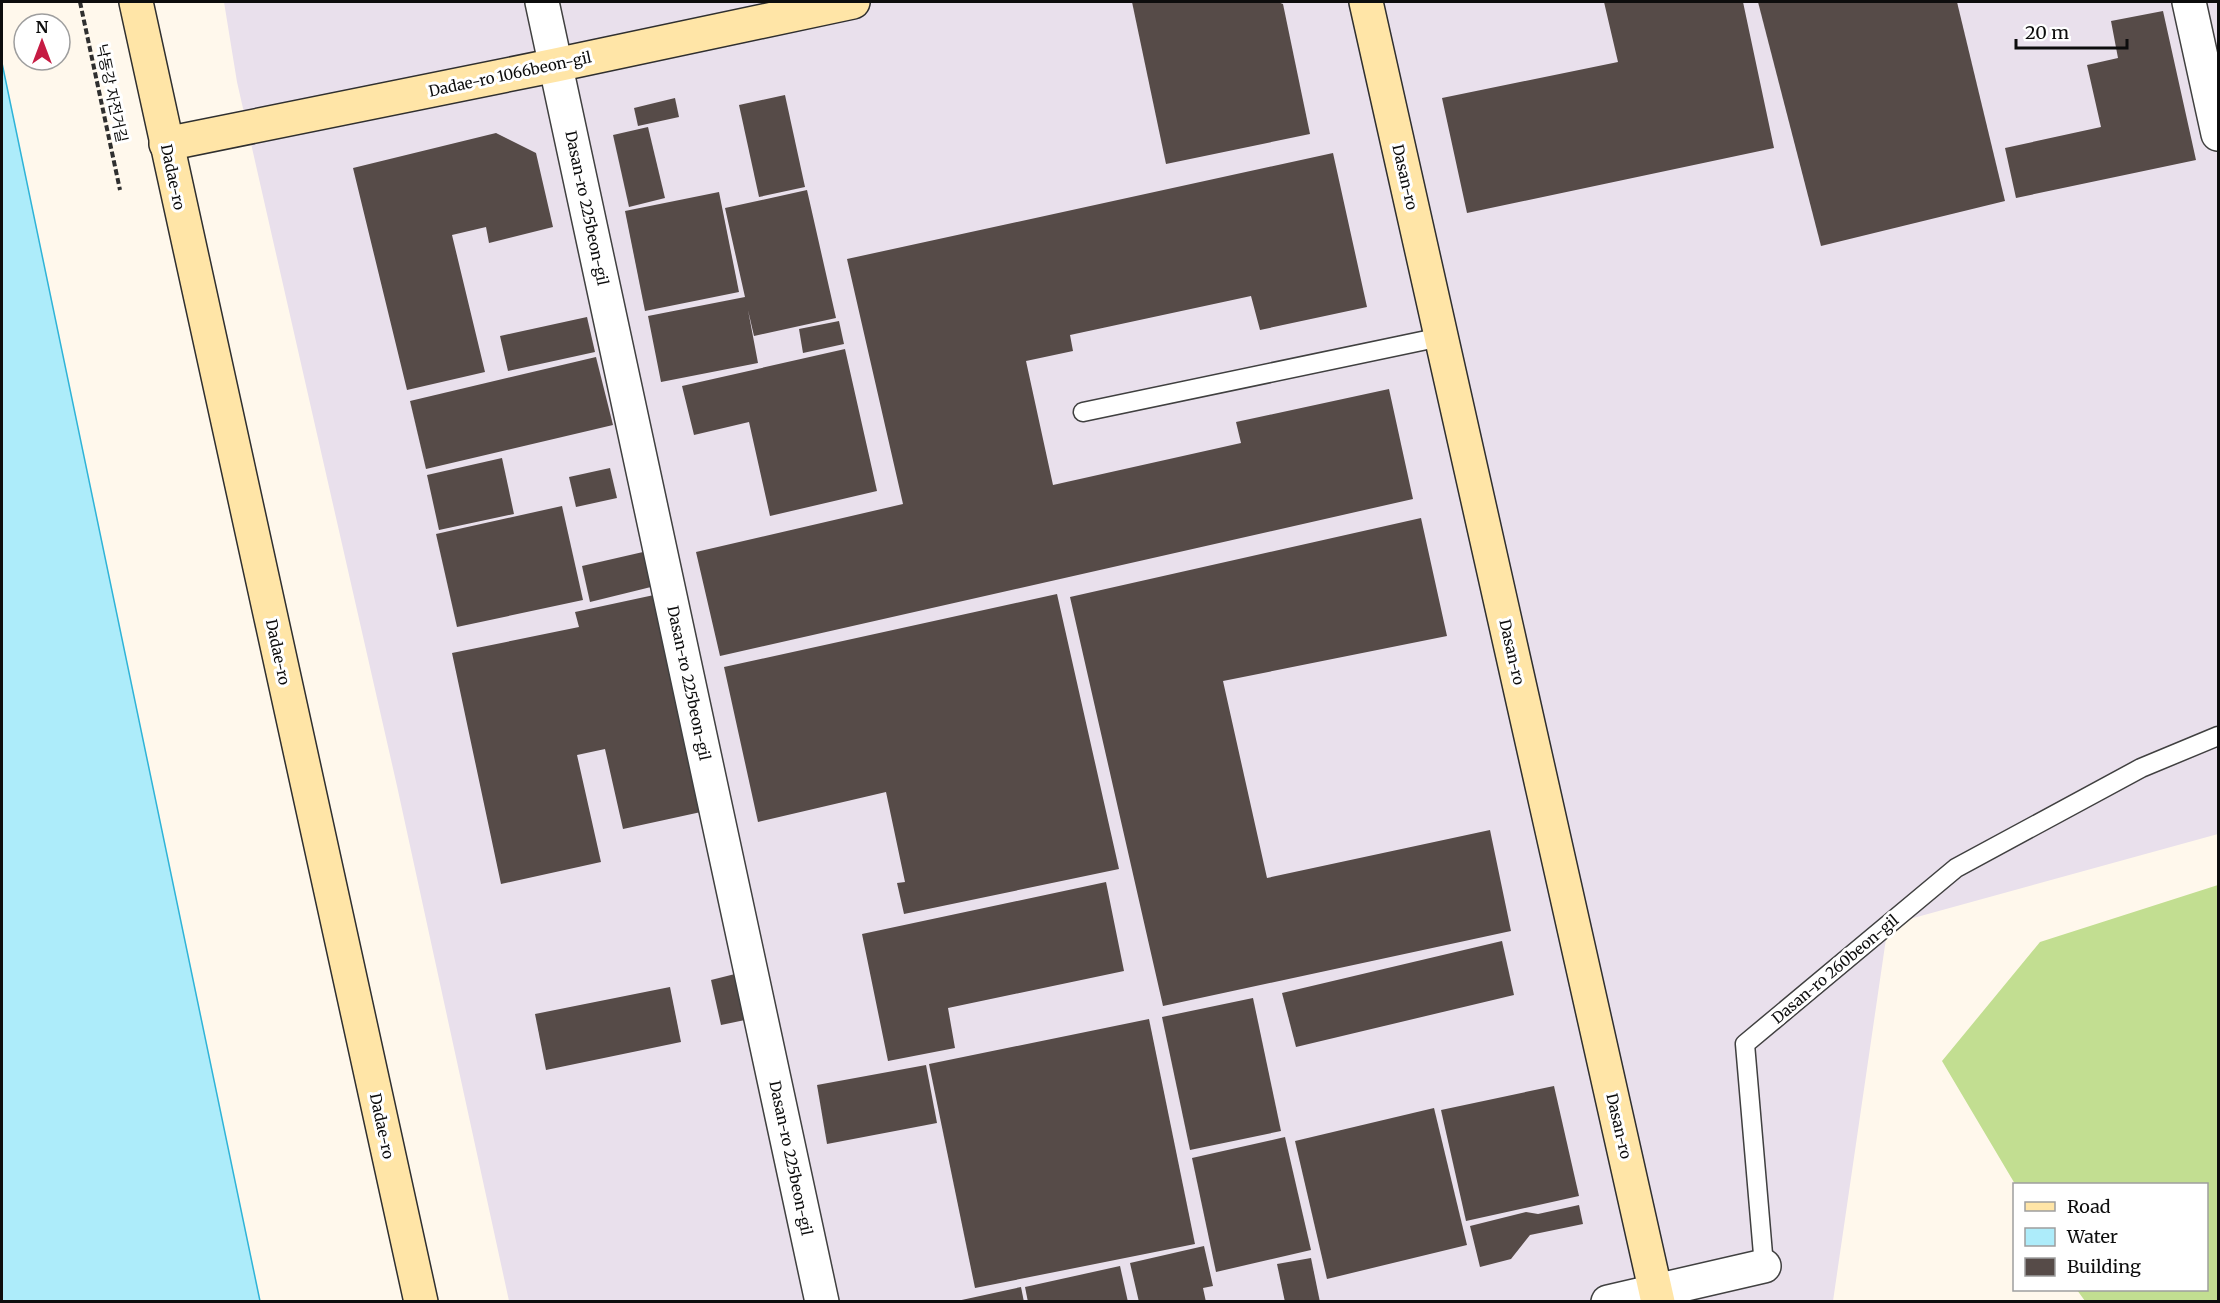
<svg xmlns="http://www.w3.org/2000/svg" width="2220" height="1303" viewBox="0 0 2220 1303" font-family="Merriweather,'Noto Sans KR',serif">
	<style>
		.industrial { fill: #e9e0ec }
		.forest { fill: #c2de91 }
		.water { fill: #adecfa; stroke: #2fb3d7; stroke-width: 1.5 }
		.building { fill: #564b48 }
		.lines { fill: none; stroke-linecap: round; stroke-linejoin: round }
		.lane-casing { stroke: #404040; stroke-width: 21 }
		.street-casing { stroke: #404040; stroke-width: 36 }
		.secondary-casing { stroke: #2f2f2f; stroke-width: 36 }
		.path { stroke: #2f2f2f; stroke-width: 4; stroke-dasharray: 6 3; stroke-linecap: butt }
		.lane { stroke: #fff; stroke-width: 18 }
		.street { stroke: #fff; stroke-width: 33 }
		.secondary { stroke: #ffe5a7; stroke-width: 33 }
		.labels { text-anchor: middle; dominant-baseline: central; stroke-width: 6; stroke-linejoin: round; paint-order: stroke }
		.street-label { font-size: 15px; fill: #0d0d0d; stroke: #fff }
	</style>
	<rect width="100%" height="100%" fill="#fff8ec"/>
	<polygon class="industrial" points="224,2 2218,2 2218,834 1888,925 1833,1301 509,1301 397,786 237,82"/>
	<polygon class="forest" points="2218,885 2218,1301 2085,1301 2077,1290 2206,1290 2206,1184 2015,1184 1942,1061 2040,942"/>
	<polygon class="water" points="2,63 260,1301 2,1301"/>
	<g class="building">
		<polygon points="1132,2 1278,2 1283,4 1310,134 1166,164"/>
		<polygon points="1604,2 1743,2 1774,148 1467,213 1442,98 1618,62"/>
		<polygon points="1758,2 1957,2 2005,201 1821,246"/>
		<polygon points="2163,11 2196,160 2016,198 2005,148 2101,127 2087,65 2118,58 2111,21"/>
		<polygon points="785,95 805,187 759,197 739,105"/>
		<polygon points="675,98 679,117 638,126 634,108"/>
		<polygon points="648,127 665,198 629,207 613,135"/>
		<polygon points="496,133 536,153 553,227 489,243 486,227 452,235 485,372 407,390 353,168"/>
		<polygon points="1333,153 1367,307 1260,330 1251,296 1070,335 1073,351 1026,361 1053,485 1241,443 1236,422 1389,389 1413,499 720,656 696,552 903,504 847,259"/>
		<polygon points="807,190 836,318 754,336 748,310 758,363 661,382 648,316 745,297 725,208"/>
		<polygon points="719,192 739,292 645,311 625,211"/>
		<polygon points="587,317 595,352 508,371 500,336"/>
		<polygon points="839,321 844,344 803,353 799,329"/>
		<polygon points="845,349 877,491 770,516 749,422 694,435 682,386"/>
		<polygon points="596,357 613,425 426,469 410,401"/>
		<polygon points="502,458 514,514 439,530 427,475"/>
		<polygon points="610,468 617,498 576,507 569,477"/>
		<polygon points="562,506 583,600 457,627 436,534"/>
		<polygon points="1421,518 1447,636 1223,681 1267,878 1490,830 1511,931 1163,1006 1070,597"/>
		<polygon points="643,552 651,587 590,602 582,566"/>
		<polygon points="1057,594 1119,869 904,914 897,883 905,882 886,792 758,822 724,667"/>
		<polygon points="654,595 701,812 623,829 605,749 577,755 601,862 501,884 452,653 579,627 575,612"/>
		<polygon points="1106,882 1124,971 948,1008 955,1048 888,1061 862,934"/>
		<polygon points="1502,941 1514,995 1296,1047 1282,993"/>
		<polygon points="735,974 745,1020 721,1025 711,980"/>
		<polygon points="670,987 681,1042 546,1070 535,1014"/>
		<polygon points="1253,998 1281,1131 1190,1150 1162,1017"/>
		<polygon points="1149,1019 1195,1244 975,1288 929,1064"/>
		<polygon points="926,1065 937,1123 827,1144 817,1085"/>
		<polygon points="1554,1086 1579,1196 1466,1221 1441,1110"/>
		<polygon points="1434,1108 1467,1245 1327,1279 1295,1141"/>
		<polygon points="1285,1137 1311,1250 1216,1272 1192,1158"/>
		<polygon points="1579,1205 1583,1224 1530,1235 1511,1259 1480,1267 1470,1226 1526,1212 1538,1214"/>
		<polygon points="1204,1246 1213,1286 1203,1288 1206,1302 1139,1302 1130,1263"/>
		<polygon points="1311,1258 1320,1302 1285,1302 1277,1264"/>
		<polygon points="1120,1266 1128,1302 1028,1302 1025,1287"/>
		<polygon points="1021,1287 1024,1302 957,1302 957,1301"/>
	</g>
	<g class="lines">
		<defs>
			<g id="lane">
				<polyline points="1083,412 1441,337"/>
				<polyline points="1764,1266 1745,1044 1956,868 2141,768 2218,736"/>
			</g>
			<g id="street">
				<polyline points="542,2 822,1302"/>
				<polyline points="2189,2 2218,134"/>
				<polyline points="1608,1302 1764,1266"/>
			</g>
			<g id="secondary">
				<polyline points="136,2 421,1302"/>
				<polyline points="1366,2 1658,1302"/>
				<polyline points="166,144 556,65 853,2"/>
			</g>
		</defs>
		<use href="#lane" class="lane-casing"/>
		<use href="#street" class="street-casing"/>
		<use href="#secondary" class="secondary-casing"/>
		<polyline class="path" points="80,2 120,190"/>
		<use href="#lane" class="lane"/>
		<use href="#street" class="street"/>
		<use href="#secondary" class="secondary"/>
	</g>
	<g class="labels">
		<g class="street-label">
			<text transform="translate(510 74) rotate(-12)">Dadae-ro 1066beon-gil</text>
			<text transform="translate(112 93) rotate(78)">낙동강 자전거길</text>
			<text transform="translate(173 177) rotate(78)">Dadae-ro</text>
			<text transform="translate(1405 177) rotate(77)">Dasan-ro</text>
			<text transform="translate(587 208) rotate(78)">Dasan-ro 225beon-gil</text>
			<text transform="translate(278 652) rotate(78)">Dadae-ro</text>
			<text transform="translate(1512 652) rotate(77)">Dasan-ro</text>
			<text transform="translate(689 683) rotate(78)">Dasan-ro 225beon-gil</text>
			<text transform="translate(1835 969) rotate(-40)">Dasan-ro 260beon-gil</text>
			<text transform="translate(382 1126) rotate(78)">Dadae-ro</text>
			<text transform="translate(1619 1126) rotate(77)">Dasan-ro</text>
			<text transform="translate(791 1158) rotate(78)">Dasan-ro 225beon-gil</text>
		</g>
	</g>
	<rect width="2220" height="1303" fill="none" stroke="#0d0d0d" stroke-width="6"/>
	<rect x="2013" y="1183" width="195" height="108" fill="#ffffff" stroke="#9e9e9e" stroke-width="1.5"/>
	<rect x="2025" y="1202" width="30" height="9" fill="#ffe5a7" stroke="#9e9e9e" stroke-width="1.5"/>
	<text x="2067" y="1213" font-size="18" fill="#0d0d0d">Road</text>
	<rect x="2025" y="1228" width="30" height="18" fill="#adecfa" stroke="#9e9e9e" stroke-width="1.5"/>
	<text x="2067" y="1243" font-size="18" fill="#0d0d0d">Water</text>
	<rect x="2025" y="1258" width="30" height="18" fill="#564b48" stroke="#9e9e9e" stroke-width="1.5"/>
	<text x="2067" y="1273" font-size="18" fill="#0d0d0d">Building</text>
	<g transform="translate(42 42)"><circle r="28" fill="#ffffff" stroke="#9e9e9e" stroke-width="1.5"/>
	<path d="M0-4.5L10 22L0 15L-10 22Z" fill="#c61b43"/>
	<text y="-9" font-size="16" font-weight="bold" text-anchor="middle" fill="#0d0d0d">N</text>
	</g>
	<path d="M2016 39v9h111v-9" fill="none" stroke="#0d0d0d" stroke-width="3"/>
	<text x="2025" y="39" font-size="18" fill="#0d0d0d" stroke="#ffffff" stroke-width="4.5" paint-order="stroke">20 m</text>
</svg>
